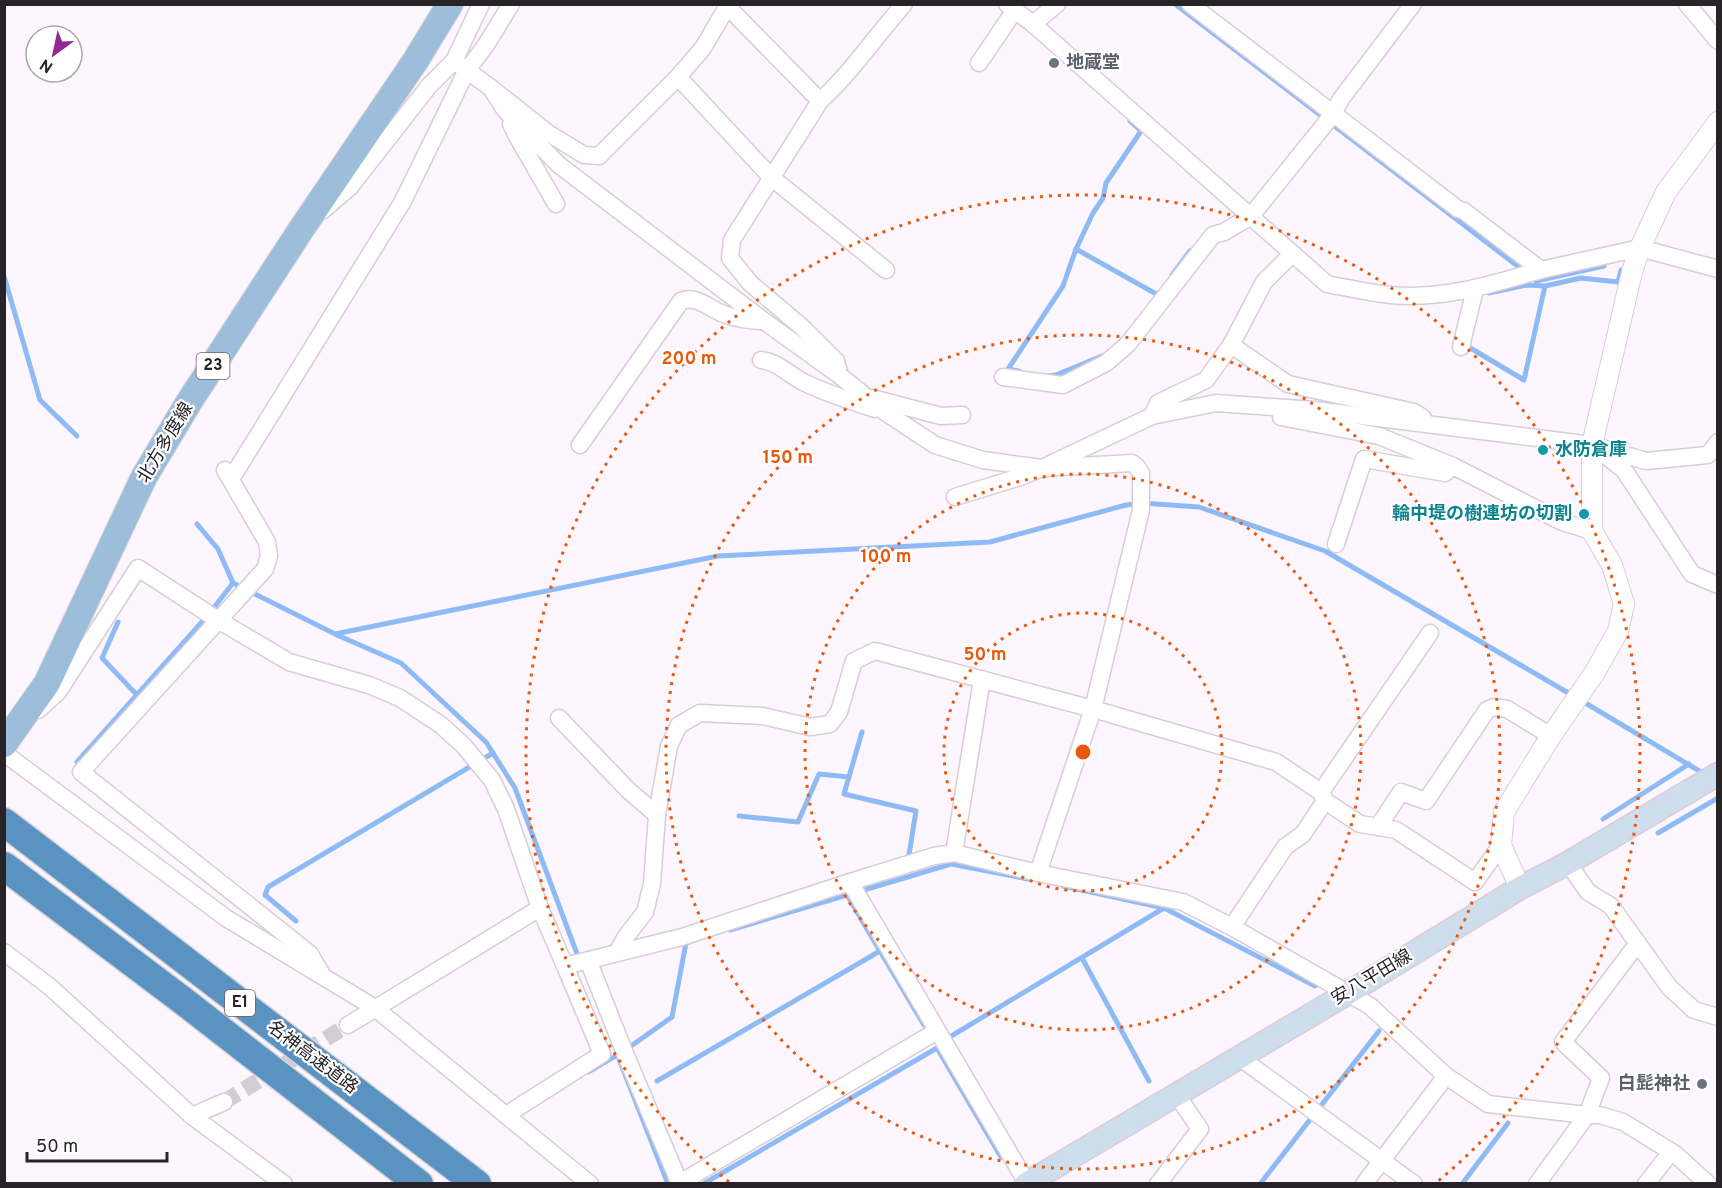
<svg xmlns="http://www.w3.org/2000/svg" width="1722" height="1188" viewBox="0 0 1722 1188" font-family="Overpass,'Noto Sans JP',sans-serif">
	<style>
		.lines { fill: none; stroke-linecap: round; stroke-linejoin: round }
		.stream { stroke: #8ebbf5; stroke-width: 5 }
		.minor-tunnel { stroke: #d3ccd3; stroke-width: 16; stroke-dasharray: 16 8; stroke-linecap: butt }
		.minor-casing { stroke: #d8ccd8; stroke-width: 19 }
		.tertiary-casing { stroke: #d8ccd8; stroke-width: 22 }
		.secondary-casing { stroke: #d8ccd8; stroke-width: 25 }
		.primary-casing { stroke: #d8d7d8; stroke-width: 28 }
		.motorway-casing { stroke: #d8d7d8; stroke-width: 31 }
		.minor { stroke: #fff; stroke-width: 16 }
		.tertiary { stroke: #fff; stroke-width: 20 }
		.secondary { stroke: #cedeed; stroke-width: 22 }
		.primary { stroke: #9cbeda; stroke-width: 26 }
		.motorway { stroke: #5a92c2; stroke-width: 28 }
		.ring { fill: none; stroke: #e8590c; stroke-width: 3; stroke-dasharray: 3 6 }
		.worship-dot { fill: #6b7280; stroke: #fff; stroke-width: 2 }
		.culture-dot { fill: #0f9aa8; stroke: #fff; stroke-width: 2 }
		.labels { text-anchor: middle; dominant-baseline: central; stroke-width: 4.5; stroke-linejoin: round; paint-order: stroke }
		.shield { fill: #fff; stroke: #686568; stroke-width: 1.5 }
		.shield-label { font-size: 16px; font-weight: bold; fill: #272327 }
		.worship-label { font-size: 18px; font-weight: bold; fill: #5b616d; stroke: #fff; text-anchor: start }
		.street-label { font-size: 18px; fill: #272327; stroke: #fff }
		.culture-label { font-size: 18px; font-weight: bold; fill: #0d838f; stroke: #fff; text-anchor: start }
		.centre { fill: #e8590c; stroke: #fff; stroke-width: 3 }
		.ring-label { font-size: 18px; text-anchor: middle; font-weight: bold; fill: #e8590c; stroke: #fff; stroke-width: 4.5; stroke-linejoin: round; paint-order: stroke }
	</style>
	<rect width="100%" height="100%" fill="#fef6fe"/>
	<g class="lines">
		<g class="stream">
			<polyline points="1175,4 1524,271"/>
			<polyline points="1076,249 1158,295"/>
			<polyline points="1172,275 1190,251"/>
			<polyline points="4,276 40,400 77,436"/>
			<polyline points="1531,277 1536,281 1604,266"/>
			<polyline points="1489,293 1527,285 1545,286 1581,278 1618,282 1621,270"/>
			<polyline points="1467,346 1524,380 1545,286"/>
			<polyline points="1019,371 1008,369 1063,286 1076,249 1093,213 1103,198 1106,183 1141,131 1130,121"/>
			<polyline points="1049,376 1056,375 1102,356"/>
			<polyline points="197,524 218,549 233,583 335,634 718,556 990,542 1126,505 1141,503 1199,507 1325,551 1577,698 1706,775"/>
			<polyline points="118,622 102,658 137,695"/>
			<polyline points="337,635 401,663 486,742 515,788 579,959"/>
			<polyline points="862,732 844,794 916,811 908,861"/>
			<polyline points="77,762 209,614 233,583"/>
			<polyline points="739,816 798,822 819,774 849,777"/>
			<polyline points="1603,819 1689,764"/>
			<polyline points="1658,833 1718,798"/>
			<polyline points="1063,886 1164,908 1315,986"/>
			<polyline points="296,921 265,895 268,887 493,753"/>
			<polyline points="730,930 951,864 1028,879"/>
			<polyline points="880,951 924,1025"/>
			<polyline points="1082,958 1149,1081"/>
			<polyline points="948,1038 1164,908"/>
			<polyline points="619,1059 668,1184"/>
			<polyline points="588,1072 624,1051 672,1017 686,943 690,942"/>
			<polyline points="657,1081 880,951 847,895"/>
			<polyline points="703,1184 937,1048 1001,1157"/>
			<polyline points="1260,1184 1379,1031"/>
			<polyline points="1462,1184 1508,1123"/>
		</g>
		<polyline class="minor-tunnel" points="224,1102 348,1025"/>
		<defs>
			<g id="minor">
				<polyline points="725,4 820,101"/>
				<path d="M1007,4l26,20 294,260c21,4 43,9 64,11 51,5 102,-11 150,-25"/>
				<polyline points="1190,4 1458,209 1464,211 1541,270 1640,248 1718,269"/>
				<polyline points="1687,4 1718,41"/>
				<polyline points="1033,24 1057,4"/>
				<polyline points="454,61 491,88 548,133 584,155 599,156 678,77 703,48 727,7 730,4"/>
				<polyline points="979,63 1015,10"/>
				<polyline points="678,77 772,178 886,270"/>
				<polyline points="491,88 505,110 559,165 764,321 839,375 885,412 935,445 983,460 1042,468 1152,416 1216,403 1315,410 1592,445 1646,461 1708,455 1718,442"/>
				<polyline points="511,124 518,138 556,204"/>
				<polyline points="322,211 350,187 429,86 454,61 481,4"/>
				<polyline points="1231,345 1288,384 1414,412 1423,418"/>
				<polyline points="1461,347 1475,289"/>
				<path d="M761,360c17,2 27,14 42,22 23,11 47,19 72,27"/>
				<path d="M838,368l-2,-7 -33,-33 -53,-45 -20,-25 2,-18 88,-139c30,-27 56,-65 84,-97"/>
				<polyline points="1003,377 1063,385 1106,363 1128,344 1213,235 1224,232 1251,216 1333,114 1341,99 1413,4"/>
				<polyline points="872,398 941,416 962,415"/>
				<polyline points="1152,416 1158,403 1206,380 1231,345 1264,282 1292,254"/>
				<polyline points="1281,417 1379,436 1453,466 1562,522 1592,531"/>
				<path d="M580,445l101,-144c14,-6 27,6 40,12 13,5 28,8 42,8"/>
				<polyline points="1600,451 1624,470 1692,574 1718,585"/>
				<polyline points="225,470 267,542 269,556 265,569 81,772 310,954 321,973"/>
				<polyline points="231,479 403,201 467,70 486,45 511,4"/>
				<polyline points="955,497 1020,477 1042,468 1132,463 1137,467 1141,473 1141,510 1093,709 1038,873"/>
				<polyline points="1336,544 1364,459 1445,473 1453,466"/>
				<polyline points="38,710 58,692 138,568 218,620 289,662 369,685 400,698 441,725 464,746 492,780 506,809 540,908"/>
				<polyline points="559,718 628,790 657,815"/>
				<polyline points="4,753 226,918 375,1008 590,1184"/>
				<polyline points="1321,792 1430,633"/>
				<polyline points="1378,827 1396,830 1475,882 1501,845"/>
				<polyline points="954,853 982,679"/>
				<polyline points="1568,863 1588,892 1611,906 1669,987 1694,1010 1718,1017"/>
				<polyline points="850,882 1027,1183"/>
				<polyline points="1232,927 1285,847 1303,834 1325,801"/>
				<polyline points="1638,943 1563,1042 1601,1078 1587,1115 1600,1115 1623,1122 1675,1154 1708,1184"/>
				<polyline points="4,952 49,986 192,1116 284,1184"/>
				<polyline points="617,953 625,938 645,912 652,884 657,815 669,746 679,725 700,713 763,716 810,727 830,724 839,712 854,661 875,651 1093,709 1276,762 1321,792 1325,801 1360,824 1378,827 1401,792 1426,801 1487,710 1494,707 1507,709 1551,736"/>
				<polyline points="588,960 624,1051 680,1184"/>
				<polyline points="348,1025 540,908 565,966 682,937 850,882 934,856 954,853 1038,873 1183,902 1232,927 1370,1006 1446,1076 1488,1104 1587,1115 1537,1184"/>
				<polyline points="1239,1057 1414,1184"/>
				<polyline points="506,1115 602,1054 565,966"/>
				<polyline points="192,1116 224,1102"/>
				<polyline points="680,1183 937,1031"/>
				<polyline points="1158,1184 1200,1129 1176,1094"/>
				<polyline points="1364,1184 1446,1076"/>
				<polyline points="1646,1184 1671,1152"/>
			</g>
			<polyline id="tertiary" points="1520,888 1501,845 1504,812 1551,736 1595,672 1618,631 1624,604 1612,565 1592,531 1592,445 1632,272 1640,248 1666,192 1718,122"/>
			<polyline id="secondary" points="1026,1184 1348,993 1520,888 1568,863 1718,774"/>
			<polyline id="primary" points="4,744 47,683 144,477 189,402 300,231 416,60 450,4"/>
			<g id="motorway">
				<polyline points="4,822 477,1184"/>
				<polyline points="4,866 182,1000 419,1184"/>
			</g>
		</defs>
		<use href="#minor" class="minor-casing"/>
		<use href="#tertiary" class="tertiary-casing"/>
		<use href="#secondary" class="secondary-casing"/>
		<use href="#primary" class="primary-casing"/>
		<use href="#motorway" class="motorway-casing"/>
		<use href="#minor" class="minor"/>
		<use href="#tertiary" class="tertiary"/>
		<use href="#secondary" class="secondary"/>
		<use href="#primary" class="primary"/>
		<use href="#motorway" class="motorway"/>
	</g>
	<g class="ring">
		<circle cx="1083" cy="752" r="139"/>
		<circle cx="1083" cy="752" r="278"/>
		<circle cx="1083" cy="752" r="417"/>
		<path d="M729 1182A557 557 0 1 1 1437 1182"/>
	</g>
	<g class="worship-dot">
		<circle cx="1054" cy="63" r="6"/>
		<circle cx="1702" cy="1084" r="6"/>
	</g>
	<g class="culture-dot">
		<circle cx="1543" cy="450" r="6"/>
		<circle cx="1584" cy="514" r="6"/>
	</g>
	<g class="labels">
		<g class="shield">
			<rect x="196.5" y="353" width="33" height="26" rx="4.5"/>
			<rect x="225" y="990" width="30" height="26" rx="4.5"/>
		</g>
		<g class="shield-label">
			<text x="213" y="366">23</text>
			<text x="240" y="1003">E1</text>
		</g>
		<g class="worship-label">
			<text x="1066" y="63">地蔵堂</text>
			<text x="1690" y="1084" text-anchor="end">白髭神社</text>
		</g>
		<g class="street-label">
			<text transform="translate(166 443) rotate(-59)">北方多度線</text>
			<text transform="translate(1372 978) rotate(-31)">安八平田線</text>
			<text transform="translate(312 1058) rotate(37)">名神高速道路</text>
		</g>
		<g class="culture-label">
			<text x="1555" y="450">水防倉庫</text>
			<text x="1572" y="514" text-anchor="end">輪中堤の樹連坊の切割</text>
		</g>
	</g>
	<circle cx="1083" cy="752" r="9" class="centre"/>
	<g class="ring-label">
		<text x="689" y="364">200 m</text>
		<text x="788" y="463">150 m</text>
		<text x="886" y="562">100 m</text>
		<text x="985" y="660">50 m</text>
	</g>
	<rect width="1722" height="1188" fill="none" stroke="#272327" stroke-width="12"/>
	<g transform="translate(54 54) rotate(213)"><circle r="28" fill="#ffffff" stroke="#a9a7a9" stroke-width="1.5"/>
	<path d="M0-4.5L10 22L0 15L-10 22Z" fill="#92298e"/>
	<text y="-9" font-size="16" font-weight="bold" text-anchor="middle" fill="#272327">N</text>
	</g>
	<path d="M27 1152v9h140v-9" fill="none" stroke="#272327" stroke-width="3"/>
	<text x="36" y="1152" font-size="18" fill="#272327" stroke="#ffffff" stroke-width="4.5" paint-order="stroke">50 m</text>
</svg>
